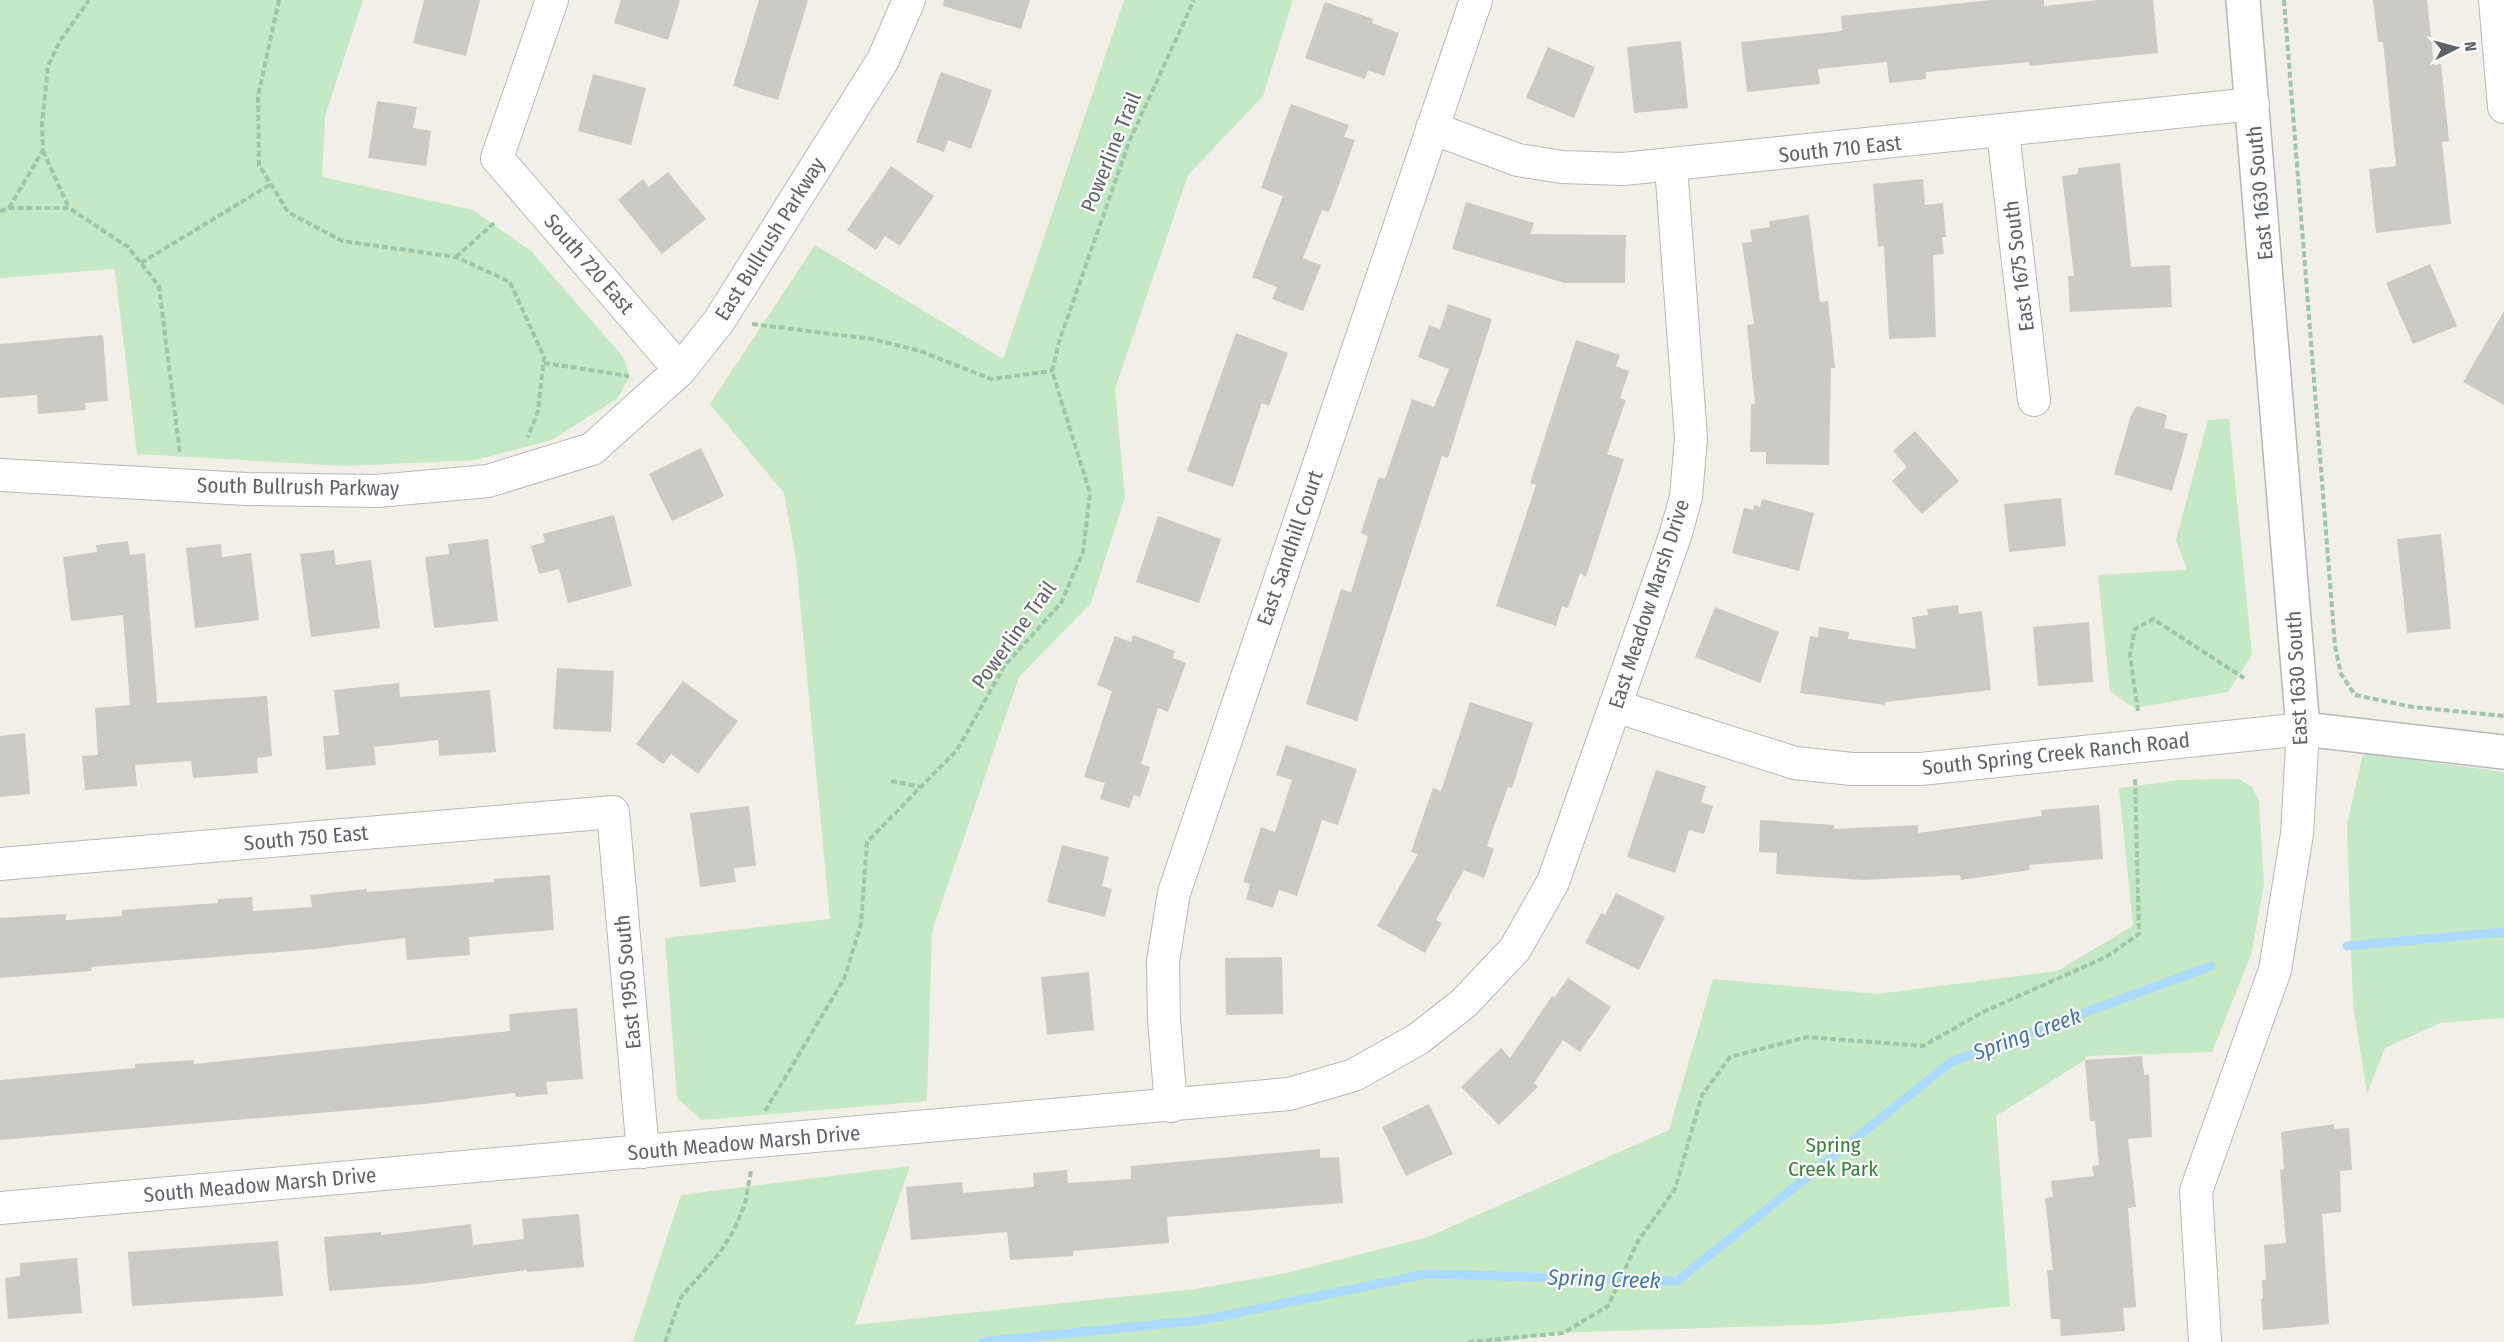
<svg xmlns="http://www.w3.org/2000/svg" width="2504" height="1342" viewBox="0 0 2504 1342" font-family="'Fira Sans Condensed',sans-serif">
	<style>
		.green { fill: #c5e8c5 }
		.lines { fill: none; stroke-linecap: round; stroke-linejoin: round }
		.stream { stroke: #aadaff; stroke-width: 9 }
		.building { fill: #cccac5 }
		.minor-casing { stroke: #b5b8bc; stroke-width: 34 }
		.tertiary-casing { stroke: #b5b8bc; stroke-width: 36 }
		.path { stroke: #9cc7a9; stroke-width: 4; stroke-dasharray: 6 3; stroke-linecap: butt }
		.minor { stroke: #fff; stroke-width: 32 }
		.tertiary { stroke: #fff; stroke-width: 33 }
		.labels { text-anchor: middle; dominant-baseline: central; stroke-width: 4.5; stroke-linejoin: round; paint-order: stroke }
		.street-label { font-size: 21px; fill: #5f6368; stroke: #fff }
		.park-label { font-size: 21px; fill: #348238; stroke: #fff }
		.water-label { font-size: 22px; font-style: italic; fill: #4174aa; stroke: #fff }
	</style>
	<rect width="100%" height="100%" fill="#f1efe8"/>
	<g class="green">
		<polygon points="0,0 363,0 325,116 322,177 473,210 532,252 623,357 630,376 618,398 552,440 475,460 346,466 137,454 115,271 113,269 0,278"/>
		<polygon points="1124,0 1293,0 1263,96 1188,175 1115,389 1125,497 1091,603 1019,677 932,931 927,1101 702,1120 677,1098 665,938 830,919 796,560 784,493 710,404 815,245 1003,359"/>
		<polygon points="2229,419 2252,655 2228,692 2134,708 2110,691 2098,575 2187,570 2176,540 2208,420"/>
		<polygon points="2363,753 2504,772 2504,1018 2440,1023 2385,1048 2367,1094 2353,1004 2347,825"/>
		<polygon points="2238,779 2251,786 2259,801 2264,885 2251,955 2212,1052 2086,1056 2085,1060 1996,1116 2010,1306 1829,1324 1555,1333 1502,1342 628,1342 633,1341 681,1195 910,1166 855,1325 1196,1289 1287,1273 1428,1237 1669,1130 1713,979 1877,994 2057,971 2133,926 2119,788 2180,780"/>
	</g>
	<g class="lines">
		<g class="stream">
			<polyline points="2347,946 2504,932"/>
			<polyline points="982,1342 1203,1320 1426,1274 1677,1281 1951,1062 2211,966"/>
		</g>
	</g>
	<g class="building">
		<polygon points="424,0 480,0 466,56 413,43"/>
		<polygon points="621,0 680,0 668,40 614,23"/>
		<polygon points="759,0 808,0 778,100 733,86"/>
		<polygon points="944,0 1030,0 1021,29 943,6"/>
		<polygon points="1991,0 2044,0 2044,6 2099,0 2153,0 2158,53 2030,66 2029,62 1926,72 1926,79 1889,83 1887,62 1818,69 1820,84 1747,92 1741,42 1842,31 1841,16"/>
		<polygon points="2373,0 2427,0 2434,65 2441,64 2449,141 2442,142 2451,224 2376,233 2369,169 2396,166 2383,42 2378,42"/>
		<polygon points="1325,2 1373,19 1372,23 1399,33 1384,76 1368,70 1365,79 1305,58"/>
		<polygon points="1681,41 1688,108 1634,113 1627,47"/>
		<polygon points="1548,47 1595,67 1574,118 1526,98"/>
		<polygon points="941,72 992,90 971,149 948,140 944,152 916,142"/>
		<polygon points="593,74 646,88 631,145 578,131"/>
		<polygon points="377,101 417,107 413,128 431,131 426,166 368,158"/>
		<polygon points="1291,104 1349,125 1344,137 1355,140 1329,212 1322,210 1303,258 1321,265 1303,311 1272,299 1277,287 1252,277 1283,196 1261,188"/>
		<polygon points="2120,163 2131,267 2170,265 2172,307 2070,312 2068,276 2074,276 2062,176 2078,174 2078,168"/>
		<polygon points="891,166 934,196 900,246 885,236 876,250 847,230"/>
		<polygon points="668,172 706,219 662,254 618,200 643,179 649,187"/>
		<polygon points="1923,179 1925,205 1943,203 1946,237 1942,237 1944,254 1933,255 1936,337 1889,339 1884,246 1878,247 1873,184"/>
		<polygon points="1466,202 1534,223 1530,234 1626,235 1625,283 1564,283 1452,249"/>
		<polygon points="1809,215 1820,302 1828,301 1835,368 1831,368 1829,465 1766,464 1766,452 1750,452 1751,404 1755,404 1747,325 1754,324 1742,243 1752,242 1750,230 1770,227 1769,221"/>
		<polygon points="2430,264 2457,326 2413,344 2386,283"/>
		<polygon points="1448,304 1492,319 1448,458 1442,456 1357,721 1306,704 1341,589 1351,592 1368,536 1361,533 1379,477 1385,479 1412,399 1434,407 1449,369 1418,357 1429,325 1440,329"/>
		<polygon points="2504,311 2504,405 2463,382"/>
		<polygon points="1236,333 1288,353 1269,406 1262,403 1233,487 1187,471"/>
		<polygon points="103,335 108,401 85,403 86,410 38,414 37,395 0,398 0,344"/>
		<polygon points="1576,340 1620,355 1616,366 1629,371 1620,398 1626,400 1607,454 1624,459 1586,577 1580,573 1568,608 1562,606 1556,626 1496,606 1536,485 1530,483"/>
		<polygon points="2137,406 2167,415 2164,428 2188,434 2172,491 2114,474 2131,415"/>
		<polygon points="1915,431 1959,481 1922,514 1892,481 1907,467 1893,451"/>
		<polygon points="701,448 724,496 672,521 649,474"/>
		<polygon points="2061,498 2066,546 2009,552 2004,504"/>
		<polygon points="1762,499 1814,513 1799,571 1732,553 1744,508 1753,510 1754,505 1760,507"/>
		<polygon points="614,515 632,586 568,603 559,569 539,574 531,546 545,542 543,534"/>
		<polygon points="1158,516 1221,539 1199,603 1136,582"/>
		<polygon points="2441,534 2451,629 2407,633 2397,539"/>
		<polygon points="488,539 498,621 434,628 425,557 449,554 448,544"/>
		<polygon points="128,541 130,555 145,553 157,703 267,696 272,756 257,758 258,773 193,778 191,761 135,765 137,786 85,790 82,756 98,755 95,708 130,705 123,615 71,621 63,557 97,552 96,545"/>
		<polygon points="221,544 222,557 251,553 259,620 195,628 186,548"/>
		<polygon points="334,550 336,565 371,560 380,628 311,637 300,554"/>
		<polygon points="1958,605 1959,614 1982,611 1991,690 1885,702 1885,705 1800,693 1810,636 1818,637 1819,627 1849,632 1848,639 1916,649 1912,617 1928,615 1927,609"/>
		<polygon points="1715,607 1779,632 1760,683 1695,657"/>
		<polygon points="2089,622 2093,682 2038,686 2033,627"/>
		<polygon points="1133,635 1175,651 1173,658 1186,663 1168,712 1158,708 1141,764 1150,767 1140,797 1134,795 1129,808 1100,799 1105,783 1084,777 1112,691 1097,685 1115,636 1131,642"/>
		<polygon points="557,668 614,671 611,732 553,729"/>
		<polygon points="683,681 738,721 698,774 671,754 663,764 636,744"/>
		<polygon points="399,683 400,697 490,690 496,752 439,756 438,740 374,747 376,765 326,770 323,736 339,735 334,690"/>
		<polygon points="1470,702 1533,723 1512,788 1508,787 1487,846 1494,849 1484,878 1464,870 1436,920 1442,923 1425,953 1377,926 1418,854 1411,852 1433,788 1441,791"/>
		<polygon points="25,733 30,794 0,797 0,736"/>
		<polygon points="1286,745 1357,769 1338,825 1322,820 1297,896 1279,890 1273,908 1246,899 1250,884 1243,882 1261,827 1275,832 1292,780 1276,775"/>
		<polygon points="1656,770 1706,786 1701,802 1713,806 1704,834 1689,830 1675,873 1627,857"/>
		<polygon points="2099,805 2103,859 2029,865 2030,870 1961,880 1960,875 1863,880 1776,874 1777,853 1759,852 1760,820 1834,825 1834,829 1918,825 1918,833 2042,816 2041,810"/>
		<polygon points="749,806 756,866 734,868 736,882 700,887 690,813"/>
		<polygon points="1062,845 1109,857 1102,886 1112,889 1105,917 1047,902"/>
		<polygon points="550,875 554,930 469,937 470,955 407,960 405,938 317,949 91,967 92,971 0,978 0,918 66,914 66,920 122,916 122,910 218,903 218,899 252,897 253,911 312,907 310,895 367,889 367,892 494,882 494,879"/>
		<polygon points="1616,893 1665,917 1639,970 1585,943 1601,913 1605,915"/>
		<polygon points="1282,957 1283,1014 1226,1015 1225,958"/>
		<polygon points="1089,972 1094,1030 1047,1035 1041,977"/>
		<polygon points="1568,978 1611,1007 1580,1052 1563,1040 1534,1083 1538,1087 1499,1125 1461,1087 1501,1048 1510,1058 1552,996 1554,998"/>
		<polygon points="577,1008 583,1079 546,1082 548,1094 516,1097 515,1093 425,1104 0,1140 0,1080 135,1068 135,1064 194,1060 194,1064 510,1031 509,1014"/>
		<polygon points="2142,1056 2144,1075 2149,1074 2152,1137 2128,1139 2136,1207 2128,1208 2136,1307 2123,1308 2125,1331 2061,1336 2060,1319 2051,1319 2047,1270 2053,1270 2045,1198 2053,1197 2051,1181 2094,1176 2092,1166 2099,1165 2095,1121 2090,1121 2085,1060"/>
		<polygon points="1429,1104 1453,1154 1406,1176 1382,1127"/>
		<polygon points="2334,1124 2334,1129 2349,1128 2352,1170 2340,1171 2341,1212 2322,1214 2329,1324 2263,1330 2261,1299 2263,1299 2262,1280 2266,1280 2264,1245 2286,1243 2280,1170 2284,1169 2281,1132"/>
		<polygon points="1320,1149 1320,1158 1339,1157 1343,1203 1167,1217 1169,1243 1073,1251 1073,1256 1010,1260 1007,1232 911,1240 906,1187 962,1182 963,1193 1034,1187 1033,1173 1067,1170 1068,1183 1131,1179 1131,1166"/>
		<polygon points="579,1214 584,1267 527,1272 527,1270 420,1284 329,1291 324,1237 381,1232 381,1235 471,1224 473,1245 524,1239 522,1219"/>
		<polygon points="278,1241 283,1296 132,1306 128,1252"/>
		<polygon points="77,1258 82,1313 8,1319 5,1278 20,1276 20,1263"/>
	</g>
	<g class="lines">
		<defs>
			<g id="minor">
				<polyline points="552,0 497,158 680,370"/>
				<polyline points="2495,0 2504,107"/>
				<polyline points="1432,128 1518,160 1562,167 1623,169 2253,104"/>
				<polyline points="2003,132 2034,400"/>
				<polyline points="0,475 246,489 377,491 488,481 592,449 680,370 719,321 883,60 909,0"/>
				<polyline points="1615,706 1795,763 1852,769 1921,769 2303,729 2297,834 2275,970 2196,1191 2205,1342"/>
				<polyline points="0,864 613,812 643,1152"/>
				<polyline points="1171,1106 1164,1019 1163,961 1174,893 1476,0"/>
				<polyline points="0,1208 1289,1094 1354,1075 1418,1039 1464,1003 1515,949 1553,882 1675,536 1686,497 1691,438 1671,166"/>
			</g>
			<polyline id="tertiary" points="2243,0 2303,729 2504,752"/>
		</defs>
		<use href="#minor" class="minor-casing"/>
		<use href="#tertiary" class="tertiary-casing"/>
		<g class="path">
			<polyline points="279,0 258,96 259,165 288,212 342,241 456,257 510,282 544,357 538,411 528,437"/>
			<polyline points="2284,0 2335,646 2341,674 2355,695 2413,707 2504,716"/>
			<polyline points="43,151 69,208"/>
			<polyline points="9,208 43,150 42,124 48,66 60,41 89,0"/>
			<polyline points="0,211 9,208 69,208 128,247 159,286 180,454"/>
			<polyline points="456,257 494,223"/>
			<polyline points="141,263 271,184"/>
			<polyline points="752,324 872,339 920,351 991,379 1052,371"/>
			<polyline points="544,363 629,376"/>
			<polyline points="2138,711 2130,655 2135,629 2153,619 2244,678"/>
			<polyline points="891,781 921,787"/>
			<polyline points="765,1111 844,979 861,924 867,842 957,750 1005,665 1061,603 1083,552 1090,493 1052,371 1059,342 1129,142 1194,0"/>
			<polyline points="665,1342 681,1297 719,1254 734,1230 745,1204 751,1171"/>
			<polyline points="1468,1342 1563,1333 1608,1306 1638,1241 1675,1189 1702,1095 1730,1057 1807,1037 1923,1046 1985,1011 2106,957 2139,934 2135,777"/>
		</g>
		<use href="#minor" class="minor"/>
		<use href="#tertiary" class="tertiary"/>
	</g>
	<g class="labels">
		<g class="street-label">
			<text transform="translate(1840 149) rotate(-6)">South 710 East</text>
			<text transform="translate(1111 152) rotate(-68)">Powerline Trail</text>
			<text transform="translate(2260 193) rotate(-95)">East 1630 South</text>
			<text transform="translate(770 239) rotate(-58)">East Bullrush Parkway</text>
			<text transform="translate(589 264) rotate(49)">South 720 East</text>
			<text transform="translate(2019 266) rotate(-97)">East 1675 South</text>
			<text transform="translate(298 487) rotate(1)">South Bullrush Parkway</text>
			<text transform="translate(1290 548) rotate(-71)">East Sandhill Court</text>
			<text transform="translate(1649 604) rotate(-72)">East Meadow Marsh Drive</text>
			<text transform="translate(1014 635) rotate(-54)">Powerline Trail</text>
			<text transform="translate(2297 678) rotate(-93)">East 1630 South</text>
			<text transform="translate(2056 754) rotate(-6)">South Spring Creek Ranch Road</text>
			<text transform="translate(306 838) rotate(-5)">South 750 East</text>
			<text transform="translate(628 982) rotate(-95)">East 1950 South</text>
			<text transform="translate(744 1143) rotate(-5)">South Meadow Marsh Drive</text>
			<text transform="translate(260 1185) rotate(-5)">South Meadow Marsh Drive</text>
		</g>
		<g class="park-label">
			<text x="1833" y="1145">Spring<tspan x="1833" dy="24">Creek Park</tspan></text>
		</g>
		<g class="water-label">
			<text transform="translate(2027 1034) rotate(-20)">Spring Creek</text>
			<text transform="translate(1604 1279) rotate(2)">Spring Creek</text>
		</g>
	</g>
	<g transform="translate(2456 48) rotate(84)" stroke="#ffffff" stroke-width="4.5" paint-order="stroke">
	<path d="M0-4.5L10 22L0 15L-10 22Z" fill="#5f6368"/>
	<text y="-9" font-size="16" font-weight="bold" text-anchor="middle" fill="#5f6368">N</text>
	</g>
</svg>
